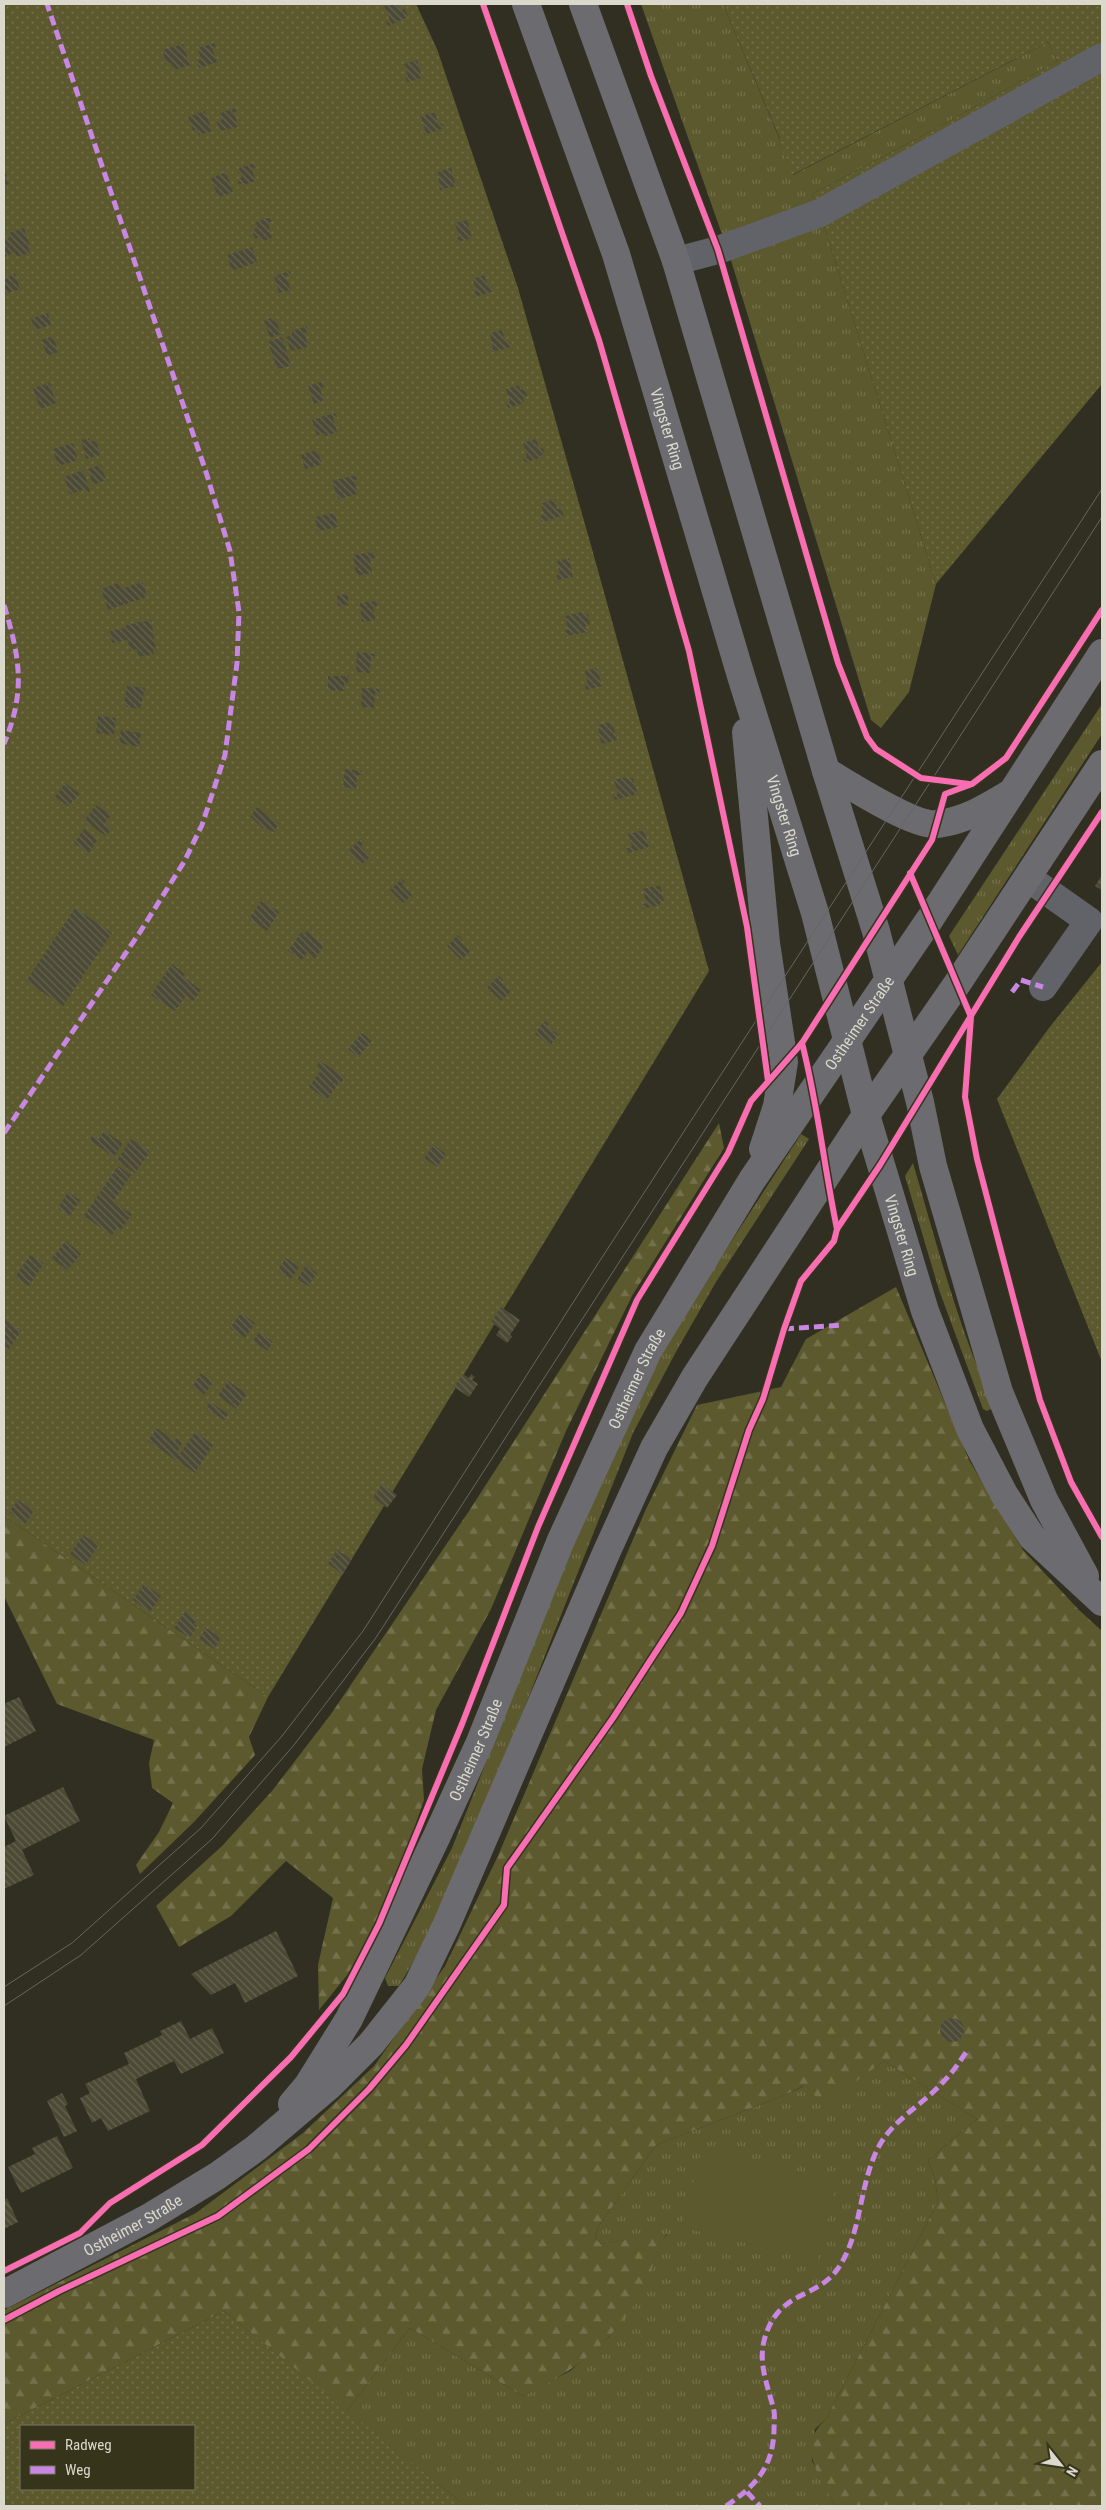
<svg xmlns="http://www.w3.org/2000/svg" width="1106" height="2510" viewBox="0 0 1106 2510" font-family="'Roboto Condensed',sans-serif">
	<style>
		.grass { fill: url(#grass-tufts) }
		.forest { fill: url(#forest-firs) }
		.garden { fill: url(#garden-dots); fill-rule: evenodd }
		.pitch { fill: #5c592e }
		.building { fill: url(#building-back-hatch) }
		.lines { fill: none; stroke-linecap: round; stroke-linejoin: round }
		.minor { stroke: #626368; stroke-width: 28 }
		.major { stroke: #6b6b70; stroke-width: 28 }
		.tram { stroke: #666662; stroke-width: 1 }
		.quiet { stroke: #c787e3; stroke-width: 5; stroke-dasharray: 10 5; stroke-linecap: butt }
		.cycleway-casing { stroke: #36341b; stroke-width: 9 }
		.cycleway { stroke: #f96db3; stroke-width: 6 }
		.labels { text-anchor: middle; dominant-baseline: central; stroke-width: 4; stroke-linejoin: round; paint-order: stroke }
		.street-label { font-size: 16px; fill: #dad9cb; stroke: #36341b }
	</style>
	<defs>
		<pattern id="grass-tufts" width="24" height="20" patternUnits="userSpaceOnUse" patternTransform="scale(1.25)"><rect width="24" height="20" fill="#5c592e"/><path d="M3 7l-1-3M5 7V3M7 7l1-3M15 17l-1-3M17 17v-4M19 17l1-3" fill="none" stroke="#73704b"/></pattern>
		<pattern id="forest-firs" width="22" height="20" patternUnits="userSpaceOnUse" patternTransform="scale(1.25)"><rect width="22" height="20" fill="#5c592e"/><path d="M5 1l3.5 6h-7zM16 11l3.5 6h-7z" fill="#73704b"/></pattern>
		<pattern id="garden-dots" width="8" height="8" patternUnits="userSpaceOnUse" patternTransform="scale(1.25)"><rect width="8" height="8" fill="#5c592e"/><path d="M2 2h.1M6 6h.1" fill="none" stroke="#73704b" stroke-width="1.8" stroke-linecap="round"/></pattern>
		<pattern id="building-back-hatch" width="6" height="6" patternUnits="userSpaceOnUse" patternTransform="scale(1.25)"><rect width="6" height="6" fill="#4c4a35"/><path d="M-1 5l2 2M0 0l6 6M5-1l2 2" fill="none" stroke="#656451"/></pattern>
	</defs>
	<rect width="100%" height="100%" fill="#302f21"/>
	<g class="grass">
		<polygon points="641,4 723,4 780,140 779,143 793,175 1048,42 1057,61 935,129 812,194 821,216 936,584 909,692 881,728 871,720 730,257"/>
		<polygon points="1102,704 1102,734 958,955 949,936"/>
		<polygon points="801,1134 809,1139 716,1282 677,1350 633,1433 471,1843 435,1925 399,1986 388,1986 385,1978 452,1848 594,1491 655,1359"/>
		<path d="M913,1163c24,82 45,164 80,241l-2,5 -4,2 -4,-2 -44,-119 -34,-114z"/>
		<polygon points="884,2061 977,2119 928,2160 935,2179 938,2202 826,2419 815,2429 812,2461 835,2506 466,2506 347,2411 410,2328 523,2396 570,2371 609,2337 652,2268 660,2244 667,2234 601,2244 595,2238 598,2227 656,2145 785,2095 804,2086 825,2103"/>
	</g>
	<g class="forest">
		<polygon points="719,1123 724,1148 632,1296 566,1431 491,1609 436,1710 422,1769 424,1800 409,1843 376,1923 348,1974 319,2010 318,1965 333,1898 286,1861 231,1916 179,1947 156,1906 222,1846 272,1791 331,1714 469,1511"/>
		<path d="M896,1287l73,173 54,90 56,60 23,21v875h-267c-15,-30 -40,-59 -9,-87l112,-217 -3,-23 -7,-19 49,-41 -93,-58 -59,43 -22,-18 -18,9 -129,50 -58,82 -3,11 6,6 66,-11c-11,18 -14,38 -24,56 -26,50 -69,84 -120,107l-113,-68 -63,83 -123,-100 -220,113v-114l192,-97 107,-80 71,-67 71,-100 52,-108 149,-349 51,-104 84,-18 25,-48z"/>
		<polygon points="4,1516 268,1697 249,1737 255,1755 194,1822 140,1874 136,1865 159,1832 173,1803 152,1788 149,1763 154,1740 57,1704 4,1596"/>
	</g>
	<g class="garden">
		<polygon points="4,4 416,4 437,49 518,288 594,556 709,971 268,1697 4,1516"/>
		<polygon points="723,4 1102,4 1102,384 936,584 821,216 812,194 935,129 1057,61 1048,42 792,175 779,143 780,139"/>
		<polygon points="1102,962 1102,1362 997,1099 1049,1028"/>
		<path d="M224,2311l242,195h-462v-82zM21,2426h173v63h-173z"/>
	</g>
	<polygon class="pitch" points="702,2148 837,2183 817,2261 682,2227"/>
	<g class="building">
		<polygon points="391,4 397,4 401,10 405,9 408,17 388,26 386,21 390,20 384,6"/>
		<polygon points="214,43 216,47 212,48 217,62 199,68 196,61 201,59 198,48"/>
		<polygon points="183,44 190,65 174,70 171,63 167,64 162,50"/>
		<polygon points="417,60 422,78 407,82 405,77 408,76 404,64"/>
		<polygon points="236,108 237,111 234,112 238,127 220,131 217,122 222,120 220,113"/>
		<polygon points="205,111 212,131 199,135 197,129 193,131 188,117"/>
		<polygon points="435,112 438,124 442,123 444,128 424,135 423,131 425,130 421,116"/>
		<polygon points="254,163 256,167 252,169 256,181 244,185 243,183 239,184 238,179 242,178 239,168"/>
		<polygon points="4,168 9,184 4,186"/>
		<polygon points="451,168 456,186 440,190 438,172"/>
		<polygon points="226,172 233,192 218,197 211,178"/>
		<polygon points="271,217 272,221 268,223 272,238 262,241 260,237 255,239 252,230 257,228 256,222"/>
		<polygon points="467,220 472,238 457,242 456,238 459,237 455,223"/>
		<polygon points="24,228 30,247 28,248 30,253 16,257 15,252 4,257 4,239 10,237 9,233"/>
		<polygon points="252,247 257,262 232,271 227,255"/>
		<polygon points="290,271 291,275 286,276 291,290 279,293 274,276"/>
		<polygon points="15,273 20,289 4,294 4,280"/>
		<polygon points="484,275 489,288 492,287 494,291 474,297 473,293 476,292 473,279"/>
		<polygon points="48,313 51,325 35,330 31,319"/>
		<polygon points="271,318 272,321 276,320 281,334 270,338 264,321"/>
		<polygon points="307,326 309,331 304,333 309,347 291,351 286,337 292,335 292,331"/>
		<polygon points="502,330 506,343 510,342 512,347 492,352 490,348 493,347 490,333"/>
		<polygon points="53,336 58,352 47,356 42,340"/>
		<polygon points="282,337 291,366 277,369 268,342"/>
		<polygon points="322,382 324,387 320,388 324,400 314,404 308,386"/>
		<polygon points="50,383 56,403 40,409 33,388"/>
		<polygon points="519,385 520,390 525,388 527,396 523,397 524,403 508,408 506,403 510,402 506,389"/>
		<polygon points="335,413 337,417 333,419 337,432 325,436 324,433 317,435 312,420"/>
		<polygon points="89,438 90,442 96,440 100,455 86,459 81,440"/>
		<polygon points="536,439 539,449 543,448 545,454 541,455 541,458 525,462 523,458 527,457 523,443"/>
		<polygon points="73,443 78,460 58,466 53,449"/>
		<polygon points="317,450 322,464 305,469 301,455"/>
		<polygon points="101,465 106,480 93,485 88,469"/>
		<polygon points="83,470 90,492 87,493 85,489 70,494 64,477"/>
		<polygon points="357,475 358,479 354,480 358,494 338,499 332,481"/>
		<polygon points="555,499 557,509 562,508 564,516 542,522 540,516 544,515 541,503"/>
		<polygon points="335,513 338,527 318,531 315,517"/>
		<polygon points="374,552 375,558 370,559 372,573 356,576 353,555"/>
		<polygon points="569,558 573,577 558,580 556,575 560,575 557,561"/>
		<polygon points="143,582 147,597 108,610 101,589 119,583 121,589"/>
		<polygon points="348,594 348,605 338,606 337,595"/>
		<polygon points="377,601 377,606 373,607 375,620 362,622 360,603"/>
		<polygon points="583,612 583,615 588,614 590,625 585,626 587,632 566,636 565,630 568,630 565,616"/>
		<polygon points="151,620 156,649 153,650 154,654 138,657 137,649 130,651 128,640 112,643 110,631 126,628 126,625"/>
		<polygon points="357,652 375,654 374,658 371,658 370,673 356,672"/>
		<polygon points="597,668 602,686 586,690 585,685 588,684 585,671"/>
		<polygon points="328,676 349,676 348,683 344,682 344,691 328,690"/>
		<polygon points="127,686 145,688 140,709 126,707 126,703 124,703"/>
		<polygon points="362,688 379,689 379,693 375,693 374,708 361,707"/>
		<polygon points="98,716 116,718 114,735 96,733"/>
		<polygon points="612,722 617,740 601,744 598,725"/>
		<polygon points="121,730 141,733 139,747 119,743"/>
		<polygon points="345,769 362,771 361,775 357,775 356,789 343,787"/>
		<polygon points="626,777 626,779 633,778 637,794 615,800 613,796 618,794 614,780"/>
		<polygon points="65,783 80,794 68,806 55,797"/>
		<polygon points="96,805 111,815 104,824 111,829 106,836 84,821"/>
		<polygon points="257,807 279,824 274,832 263,828 250,816"/>
		<polygon points="84,829 98,839 89,853 74,843"/>
		<polygon points="644,830 649,847 628,853 627,848 632,847 628,834"/>
		<polygon points="361,839 364,843 361,846 370,857 361,865 348,851"/>
		<polygon points="1102,875 1102,890 1095,886"/>
		<polygon points="402,879 405,882 402,885 412,895 403,903 390,890"/>
		<polygon points="655,886 660,886 664,901 660,902 660,905 643,909 643,904 646,904 643,889"/>
		<polygon points="261,901 279,912 267,931 249,919"/>
		<polygon points="75,908 112,933 63,1006 26,981"/>
		<polygon points="302,931 306,933 307,931 324,945 315,959 307,953 302,960 288,951"/>
		<polygon points="458,935 462,939 460,941 470,951 461,960 447,946"/>
		<polygon points="172,964 185,974 183,977 201,990 193,1001 186,996 175,1011 151,995"/>
		<polygon points="499,976 503,980 501,982 510,992 501,1001 487,987"/>
		<polygon points="544,1021 549,1024 546,1027 558,1034 551,1045 535,1034"/>
		<polygon points="362,1033 372,1041 358,1057 348,1049"/>
		<polygon points="320,1061 345,1077 341,1083 339,1082 327,1100 309,1087 321,1070 316,1067"/>
		<polygon points="104,1131 123,1143 114,1157 89,1140 93,1135 99,1139"/>
		<polygon points="131,1139 150,1152 135,1173 116,1161"/>
		<polygon points="434,1145 446,1154 437,1167 424,1158"/>
		<polygon points="118,1166 131,1175 113,1202 132,1214 121,1230 117,1227 112,1235 84,1216"/>
		<polygon points="68,1192 80,1200 70,1216 58,1208"/>
		<polygon points="66,1241 81,1254 67,1270 52,1258"/>
		<polygon points="30,1255 44,1263 29,1286 15,1277"/>
		<polygon points="286,1258 299,1267 291,1279 278,1270"/>
		<polygon points="306,1265 317,1273 308,1286 297,1279"/>
		<polygon points="501,1307 520,1320 510,1335 512,1337 507,1343 496,1335 500,1329 491,1322"/>
		<polygon points="241,1313 255,1323 245,1338 230,1328"/>
		<polygon points="4,1319 21,1331 9,1349 4,1346"/>
		<polygon points="259,1332 273,1342 267,1351 253,1341"/>
		<polygon points="201,1373 213,1382 204,1395 192,1387"/>
		<polygon points="463,1374 469,1378 471,1374 475,1377 472,1380 478,1384 469,1397 454,1387"/>
		<polygon points="228,1381 247,1394 236,1409 218,1396"/>
		<polygon points="210,1402 228,1414 224,1420 206,1408"/>
		<polygon points="157,1428 175,1441 177,1438 183,1442 177,1452 180,1454 195,1432 213,1445 195,1473 148,1441"/>
		<polygon points="382,1484 397,1495 387,1508 373,1498"/>
		<polygon points="18,1500 34,1511 25,1524 9,1512"/>
		<polygon points="83,1535 99,1545 85,1565 70,1554"/>
		<polygon points="337,1550 352,1559 343,1574 328,1564"/>
		<polygon points="144,1584 161,1596 150,1612 133,1600"/>
		<polygon points="185,1612 197,1620 194,1624 197,1626 190,1638 174,1628"/>
		<polygon points="206,1628 221,1638 214,1649 199,1639"/>
		<polygon points="19,1697 36,1731 4,1747 4,1704"/>
		<polygon points="63,1787 80,1821 22,1850 34,1875 4,1889 4,1847 16,1841 4,1816"/>
		<polygon points="276,1931 298,1976 245,2003 235,1983 211,1995 191,1974"/>
		<circle cx="952" cy="2030" r="12"/>
		<polygon points="181,2021 190,2039 212,2028 224,2053 181,2074 174,2061 136,2079 150,2111 108,2131 101,2118 92,2123 80,2098 90,2093 85,2084 129,2064 124,2053 162,2035 160,2031"/>
		<polygon points="62,2093 68,2104 65,2106 77,2131 64,2137 47,2101"/>
		<polygon points="57,2136 73,2168 21,2193 8,2167 35,2154 32,2148"/>
		<polygon points="7,2198 18,2222 4,2229 4,2200"/>
	</g>
	<g class="lines">
		<g class="minor">
			<polyline points="676,261 718,250 820,213 1102,57"/>
			<polyline points="1028,878 1089,921 1043,987"/>
		</g>
		<g class="major">
			<path id="s1" d="M526,4l90,250 125,422 74,237 51,202 59,196 45,118 34,65 28,43 70,65"/>
			<polyline points="583,4 676,261 826,771 876,931 920,1102 933,1166 999,1392 1044,1500 1085,1576"/>
			<polyline points="746,732 766,943 784,1062 777,1106 763,1149"/>
			<path d="M826,771c22,13 88,56 111,53 27,-3 49,-16 72,-30"/>
			<path id="s2" d="M292,2104l16,-19 41,-66 87,-181 44,-96 81,-202 87,-189 104,-171 178,-261 172,-266"/>
			<path id="s3" d="M4,2294l144,-76 69,-42 39,-28 73,-62 42,-42 46,-58 29,-60 161,-375 47,-103 41,-71 171,-262 91,-131 145,-220"/>
		</g>
		<g class="tram">
			<polyline points="4,1987 72,1943 201,1828 282,1736 363,1631 599,1262 1102,489"/>
			<polyline points="4,2006 81,1955 212,1839 294,1745 375,1639 1102,517"/>
		</g>
		<g class="quiet">
			<path d="M4,605c16,53 22,86 0,139"/>
			<polyline points="1012,992 1021,980 1043,987"/>
			<polyline points="4,1133 140,932 184,862 202,825 225,755 237,663 239,612 230,551 206,472 47,4"/>
			<polyline points="784,1329 843,1325"/>
			<polyline points="747,2492 760,2506"/>
			<path d="M726,2506c29,-20 47,-38 48,-76 0,-6 1,-13 0,-19 -5,-22 -16,-46 -10,-70 13,-52 54,-41 75,-74 23,-35 20,-82 39,-119 14,-28 46,-44 66,-67 9,-9 16,-20 23,-30"/>
		</g>
		<defs>
			<g id="cycleway">
				<polyline points="483,4 599,340 689,651 747,927 768,1081"/>
				<polyline points="627,4 651,76 718,250 838,663 867,737 876,749 921,778 969,784"/>
				<polyline points="910,873 971,1017 965,1097 977,1159 1040,1400 1071,1482 1102,1537"/>
				<path d="M802,1043c16,62 22,124 35,186"/>
				<polyline points="4,2271 80,2233 110,2203 202,2145 291,2057 343,1994 379,1924 462,1724 538,1527 637,1300 728,1153 751,1101 802,1043 932,840 945,794 972,784 1006,758 1102,610"/>
				<polyline points="4,2320 59,2291 218,2216 309,2149 369,2089 406,2045 504,1905 507,1868 613,1718 681,1613 712,1546 749,1430 763,1399 784,1329 801,1281 834,1241 837,1229 880,1165 1019,937 1102,812"/>
			</g>
		</defs>
		<use href="#cycleway" class="cycleway-casing"/>
		<use href="#cycleway" class="cycleway"/>
	</g>
	<g class="labels">
		<g class="street-label">
			<text stroke="none"><textPath href="#s1" startOffset="448">Vingster Ring</textPath></text>
			<text stroke="none"><textPath href="#s1" startOffset="852">Vingster Ring</textPath></text>
			<text stroke="none"><textPath href="#s2" startOffset="1225">Ostheimer Straße</textPath></text>
			<text stroke="none"><textPath href="#s1" startOffset="1288">Vingster Ring</textPath></text>
			<text stroke="none"><textPath href="#s2" startOffset="805">Ostheimer Straße</textPath></text>
			<text stroke="none"><textPath href="#s2" startOffset="400">Ostheimer Straße</textPath></text>
			<text stroke="none"><textPath href="#s3" startOffset="146">Ostheimer Straße</textPath></text>
		</g>
	</g>
	<rect width="1106" height="2510" fill="none" stroke="#dad9cb" stroke-width="10"/>
	<rect x="20" y="2425" width="175" height="65" fill="#36341b" stroke="#787661"/>
	<rect x="30" y="2441" width="25" height="8" fill="#f96db3" stroke="#787661"/>
	<text x="65" y="2450" font-size="15" fill="#dad9cb">Radweg</text>
	<rect x="30" y="2466" width="25" height="8" fill="#c787e3" stroke="#787661"/>
	<text x="65" y="2475" font-size="15" fill="#dad9cb">Weg</text>
	<g transform="translate(1061 2465) rotate(120)" stroke="#36341b" stroke-width="4" paint-order="stroke">
	<path d="M0-4L9 19L0 12L-9 19Z" fill="#dad9cb"/>
	<text y="-8" font-size="14" font-weight="bold" text-anchor="middle" fill="#dad9cb">N</text>
	</g>
</svg>
